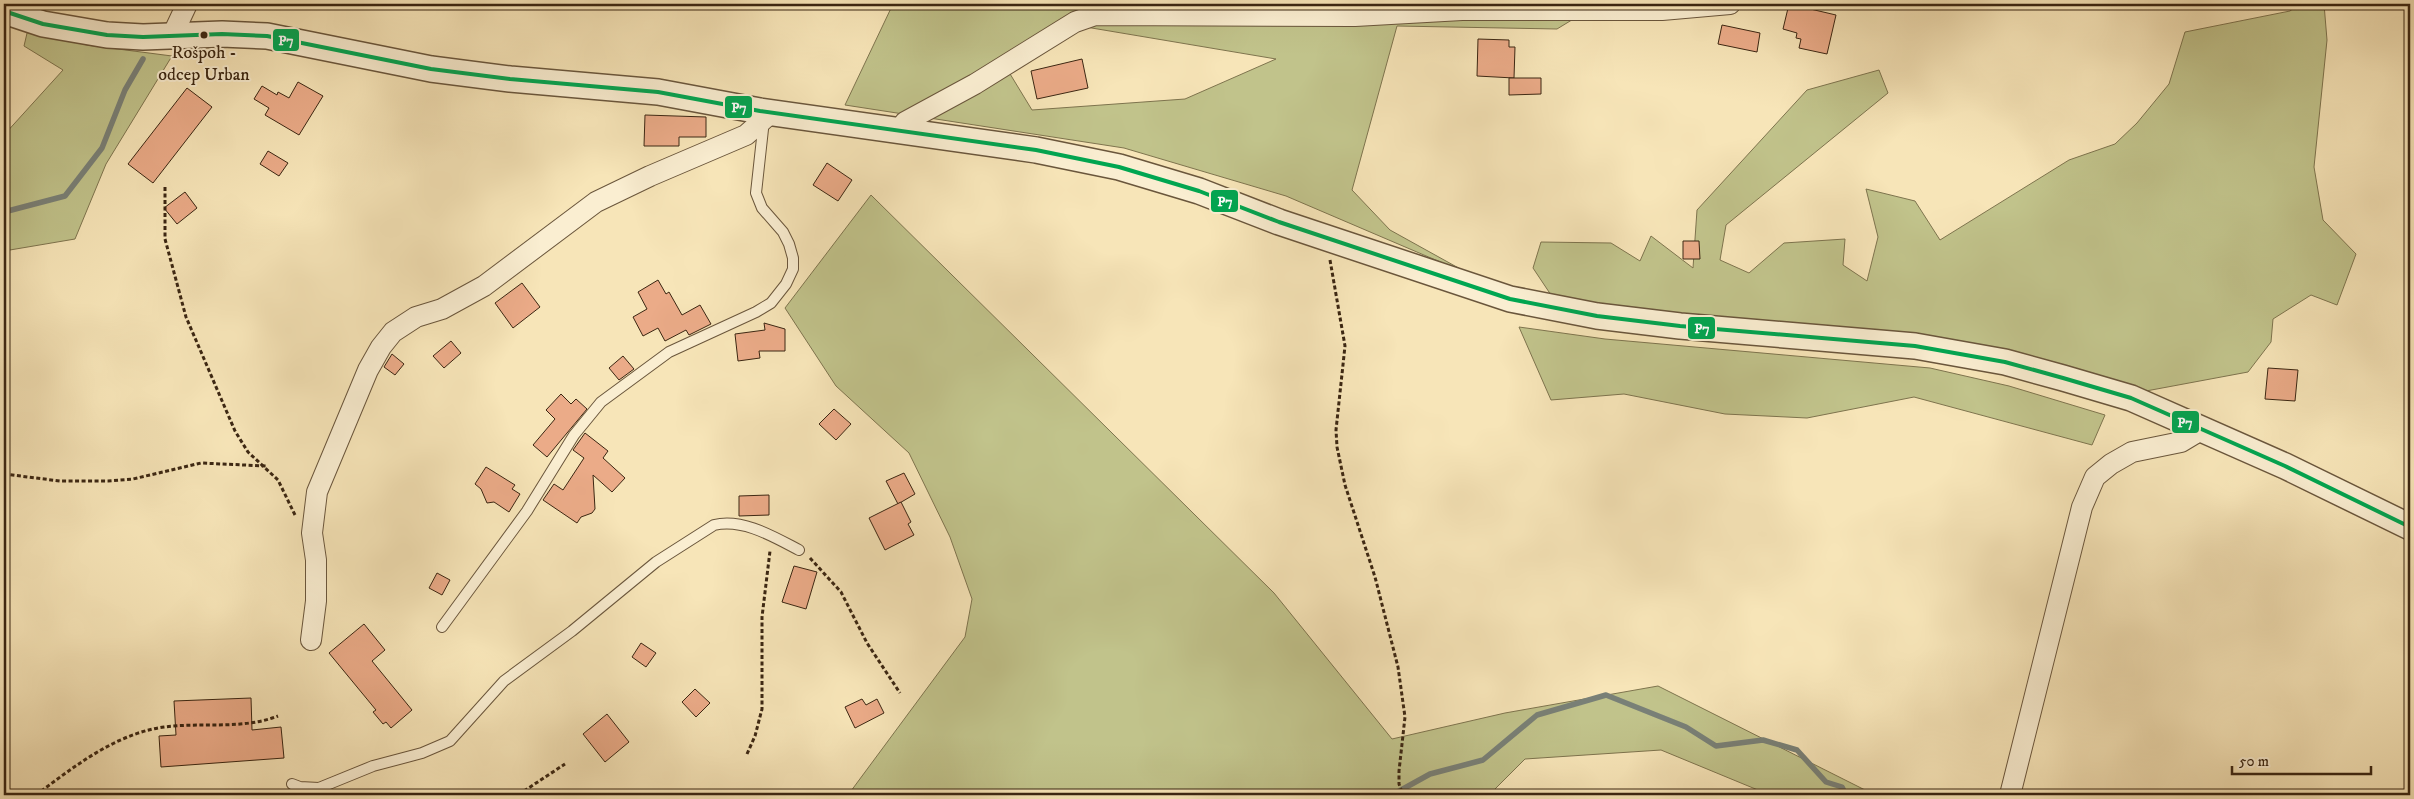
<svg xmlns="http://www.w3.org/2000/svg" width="2414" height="799" viewBox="0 0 2414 799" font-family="'IM FELL DW Pica',serif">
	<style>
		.green { fill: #c1c38b; stroke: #7e744e; fill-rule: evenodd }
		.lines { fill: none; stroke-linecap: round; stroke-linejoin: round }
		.stream { stroke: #798077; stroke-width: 5.5 }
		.building { fill: #ebab88; stroke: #3b2612 }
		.service-casing { stroke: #6a563c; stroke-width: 12 }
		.minor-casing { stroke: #6a563c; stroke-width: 22 }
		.tertiary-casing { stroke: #6a563c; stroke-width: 28 }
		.path { stroke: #3b2612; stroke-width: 3; stroke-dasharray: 4 2.5; stroke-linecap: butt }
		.service { stroke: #faeed1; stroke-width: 10 }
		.minor { stroke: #faeed1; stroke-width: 20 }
		.tertiary { stroke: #faeed1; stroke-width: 25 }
		.bus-1-casing { stroke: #faeed1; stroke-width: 8 }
		.bus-1 { stroke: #00a651; stroke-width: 4 }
		.bus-dot { fill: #3b2612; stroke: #faeed1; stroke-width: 2 }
		.labels { text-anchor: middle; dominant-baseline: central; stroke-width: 4; stroke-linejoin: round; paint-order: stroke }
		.bus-label { font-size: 18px; fill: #3b2612; stroke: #faeed1 }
		.line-badge { stroke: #faeed1; stroke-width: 2 }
		.badge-label { font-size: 14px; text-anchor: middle; font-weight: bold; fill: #fff }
	</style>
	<rect width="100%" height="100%" fill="#f7e5b8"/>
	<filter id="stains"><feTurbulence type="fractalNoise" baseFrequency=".004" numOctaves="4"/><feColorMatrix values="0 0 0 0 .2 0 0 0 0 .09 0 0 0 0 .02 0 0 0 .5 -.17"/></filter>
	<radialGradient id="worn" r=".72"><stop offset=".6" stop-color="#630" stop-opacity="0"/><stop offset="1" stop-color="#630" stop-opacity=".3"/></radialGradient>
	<g class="green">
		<path d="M893,4h705l-41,25 -160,-3 -45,164 38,40 83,46 -187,-80 -162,-48 -279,-43zM1062,23l214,36 -91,40 -153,11 -28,-46z"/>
		<polygon points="2299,4 2324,4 2327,40 2314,167 2323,220 2356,254 2337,305 2311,295 2273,319 2271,342 2248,372 2146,391 1765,326 1553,298 1533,268 1541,242 1611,243 1640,261 1651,236 1693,268 1697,210 1807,90 1879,70 1888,93 1726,225 1720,260 1749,273 1784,243 1845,239 1843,265 1867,281 1878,237 1866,189 1915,201 1940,240 2069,160 2115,144 2137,123 2169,84 2185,32 2290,11"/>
		<polygon points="28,29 87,45 172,56 106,164 75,239 4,251 4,135 63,70 24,46"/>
		<polygon points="871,195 1274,593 1392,739 1505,713 1658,686 1875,795 1770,795 1661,750 1525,759 1489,795 848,795 965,637 972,599 950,537 909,453 836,386 785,308"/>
		<polygon points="1519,327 1605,339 1930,368 2009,386 2105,415 2092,445 1914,397 1807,418 1725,414 1624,394 1551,400"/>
	</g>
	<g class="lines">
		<g class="stream">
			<polyline points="4,212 65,196 102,148 125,90 143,59"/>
			<polyline points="1392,795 1430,774 1483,760 1537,715 1606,695 1686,727 1716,746 1763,740 1797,750 1826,782 1842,787 1846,795"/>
		</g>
	</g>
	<g class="building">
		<polygon points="1789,4 1836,15 1827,54 1799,48 1801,39 1796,38 1797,33 1783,29"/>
		<polygon points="1722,25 1760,33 1757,52 1718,44"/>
		<polygon points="1478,39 1509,40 1509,47 1515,47 1514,78 1477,76"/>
		<polygon points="1082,59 1088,88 1037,99 1031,71"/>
		<polygon points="1509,78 1541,78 1541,94 1509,95"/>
		<polygon points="298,82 323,96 299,135 265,115 269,108 254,99 262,86 277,95 278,92 289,98"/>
		<polygon points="187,88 212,107 153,183 128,164"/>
		<polygon points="645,115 706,117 706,137 679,137 679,146 644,146"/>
		<polygon points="268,151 288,163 279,176 260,164"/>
		<polygon points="827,163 852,180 838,201 813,185"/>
		<polygon points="185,192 197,208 177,224 164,208"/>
		<polygon points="1683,241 1699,241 1700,259 1683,259"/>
		<polygon points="658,280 666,294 669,292 682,315 700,305 711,324 689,335 686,330 665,341 658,328 643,336 633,317 647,309 638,292"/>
		<polygon points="522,283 540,307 513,328 495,303"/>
		<polygon points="764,323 785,329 785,351 759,351 760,358 738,361 735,334 765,330"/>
		<polygon points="451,341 461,353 444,368 433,356"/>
		<polygon points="392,354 404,364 395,375 384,367"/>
		<polygon points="623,356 634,369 619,380 609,368"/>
		<polygon points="2268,368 2298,370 2295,401 2265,399"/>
		<polygon points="561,394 571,404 576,399 587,409 547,457 533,445 555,419 546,410"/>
		<polygon points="834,409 851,424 836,440 819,424"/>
		<polygon points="585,433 608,451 603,458 625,478 612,492 593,475 595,509 592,513 581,517 577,523 543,500 554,484 563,490 584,458 573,450"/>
		<polygon points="486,467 515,485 512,489 520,494 509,512 494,502 487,503 481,489 475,484"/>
		<polygon points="904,473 915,494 898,504 886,481"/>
		<polygon points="769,495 769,515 739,516 739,496"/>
		<polygon points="901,502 911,522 908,524 914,535 885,550 869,518"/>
		<polygon points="794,566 817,572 806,609 782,602"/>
		<polygon points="437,573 450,580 442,595 429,588"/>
		<polygon points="364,624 385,650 372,661 412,710 391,728 386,722 383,724 373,712 376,710 329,653"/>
		<polygon points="641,643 656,653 646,667 632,657"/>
		<polygon points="695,689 710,703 696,717 682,702"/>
		<polygon points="251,698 252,730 281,727 284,758 161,767 159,736 176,735 174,701"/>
		<polygon points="862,699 866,705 877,699 884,713 855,728 845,707"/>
		<polygon points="607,714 629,742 605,762 583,734"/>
	</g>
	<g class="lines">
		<defs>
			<g id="service">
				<polyline points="442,627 527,511 574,435 601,402 669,352 756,312 771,303 786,284 793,269 793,258 789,244 783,232 762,208 756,193 764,120"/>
				<path d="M292,784l8,3 19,1 54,-22 49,-13 28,-12 54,-60 68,-50 84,-69 58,-37c29,-7 60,12 85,25"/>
			</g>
			<g id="minor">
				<polyline points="172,36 187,4"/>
				<polyline points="901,129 905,122 975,84 1075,22 1095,15 1355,16 1462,10 1662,10 1730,4"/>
				<polyline points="311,640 316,601 316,560 312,533 317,492 368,370 381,347 393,332 416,317 442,309 484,286 596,202 650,176 746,135 772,112"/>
				<polyline points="2010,795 2082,507 2095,477 2111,464 2132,452 2181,442 2201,430"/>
			</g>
			<polyline id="tertiary" points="4,11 43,24 107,35 143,37 222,34 267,36 431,69 510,79 658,92 760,111 1036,150 1119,167 1199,191 1279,222 1510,299 1597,316 1680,326 1915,346 2005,362 2063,378 2131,398 2285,466 2410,527"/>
		</defs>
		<use href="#service" class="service-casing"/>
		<use href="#minor" class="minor-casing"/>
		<use href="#tertiary" class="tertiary-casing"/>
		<g class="path">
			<polyline points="165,187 165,239 186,317 235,431 248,452 278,480 295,515"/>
			<polyline points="1330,260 1345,346 1336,430 1337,447 1345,485 1375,577 1398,667 1405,717 1399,771 1399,784 1403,795"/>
			<polyline points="4,474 60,481 108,481 133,479 201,463 266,466"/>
			<polyline points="810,558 841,592 867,643 900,693"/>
			<polyline points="747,754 755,736 762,709 762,617 770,551"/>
			<polyline points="524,791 565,764"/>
			<path d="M36,795c39,-29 79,-61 128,-68 38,-5 78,3 114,-11"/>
		</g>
		<use href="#service" class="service"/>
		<use href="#minor" class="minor"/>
		<use href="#tertiary" class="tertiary"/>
		<defs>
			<polyline id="bus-1" points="4,11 43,24 107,35 143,37 222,34 267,36 431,69 510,79 658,92 760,111 1036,150 1119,167 1199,191 1279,222 1510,299 1597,316 1680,326 1915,346 2005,362 2063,378 2131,398 2285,466 2410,527"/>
		</defs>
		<use href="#bus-1" class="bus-1-casing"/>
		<use href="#bus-1" class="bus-1"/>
	</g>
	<circle class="bus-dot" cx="204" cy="35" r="4.5"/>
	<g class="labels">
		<g class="bus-label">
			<text x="204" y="53">Rošpoh -<tspan x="204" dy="22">odcep Urban</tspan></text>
		</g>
	</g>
	<g class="line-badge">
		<rect x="272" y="28" width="28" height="24" rx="5" fill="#00a651"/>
		<rect x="724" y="95" width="29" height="24" rx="5" fill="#00a651"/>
		<rect x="1210" y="189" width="29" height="24" rx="5" fill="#00a651"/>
		<rect x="1687" y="316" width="29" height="24" rx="5" fill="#00a651"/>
		<rect x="2171" y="410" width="29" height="24" rx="5" fill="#00a651"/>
	</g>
	<g class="badge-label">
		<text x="286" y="45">P7</text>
		<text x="739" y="112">P7</text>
		<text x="1225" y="206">P7</text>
		<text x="1702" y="333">P7</text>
		<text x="2185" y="427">P7</text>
	</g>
	<rect width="2414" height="799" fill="none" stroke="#f7e5b8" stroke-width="20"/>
	<rect x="5" y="5" width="2404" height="789" fill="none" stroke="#3b2612" stroke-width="2.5"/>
	<rect x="10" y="10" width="2394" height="779" fill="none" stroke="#3b2612"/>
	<path d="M2232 766v8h139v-8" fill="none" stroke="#3b2612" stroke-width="2.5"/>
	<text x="2239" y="766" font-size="15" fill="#3b2612" stroke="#faeed1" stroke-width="4" paint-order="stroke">50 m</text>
	<rect width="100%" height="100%" filter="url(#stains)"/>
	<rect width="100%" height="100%" fill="url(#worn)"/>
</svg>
